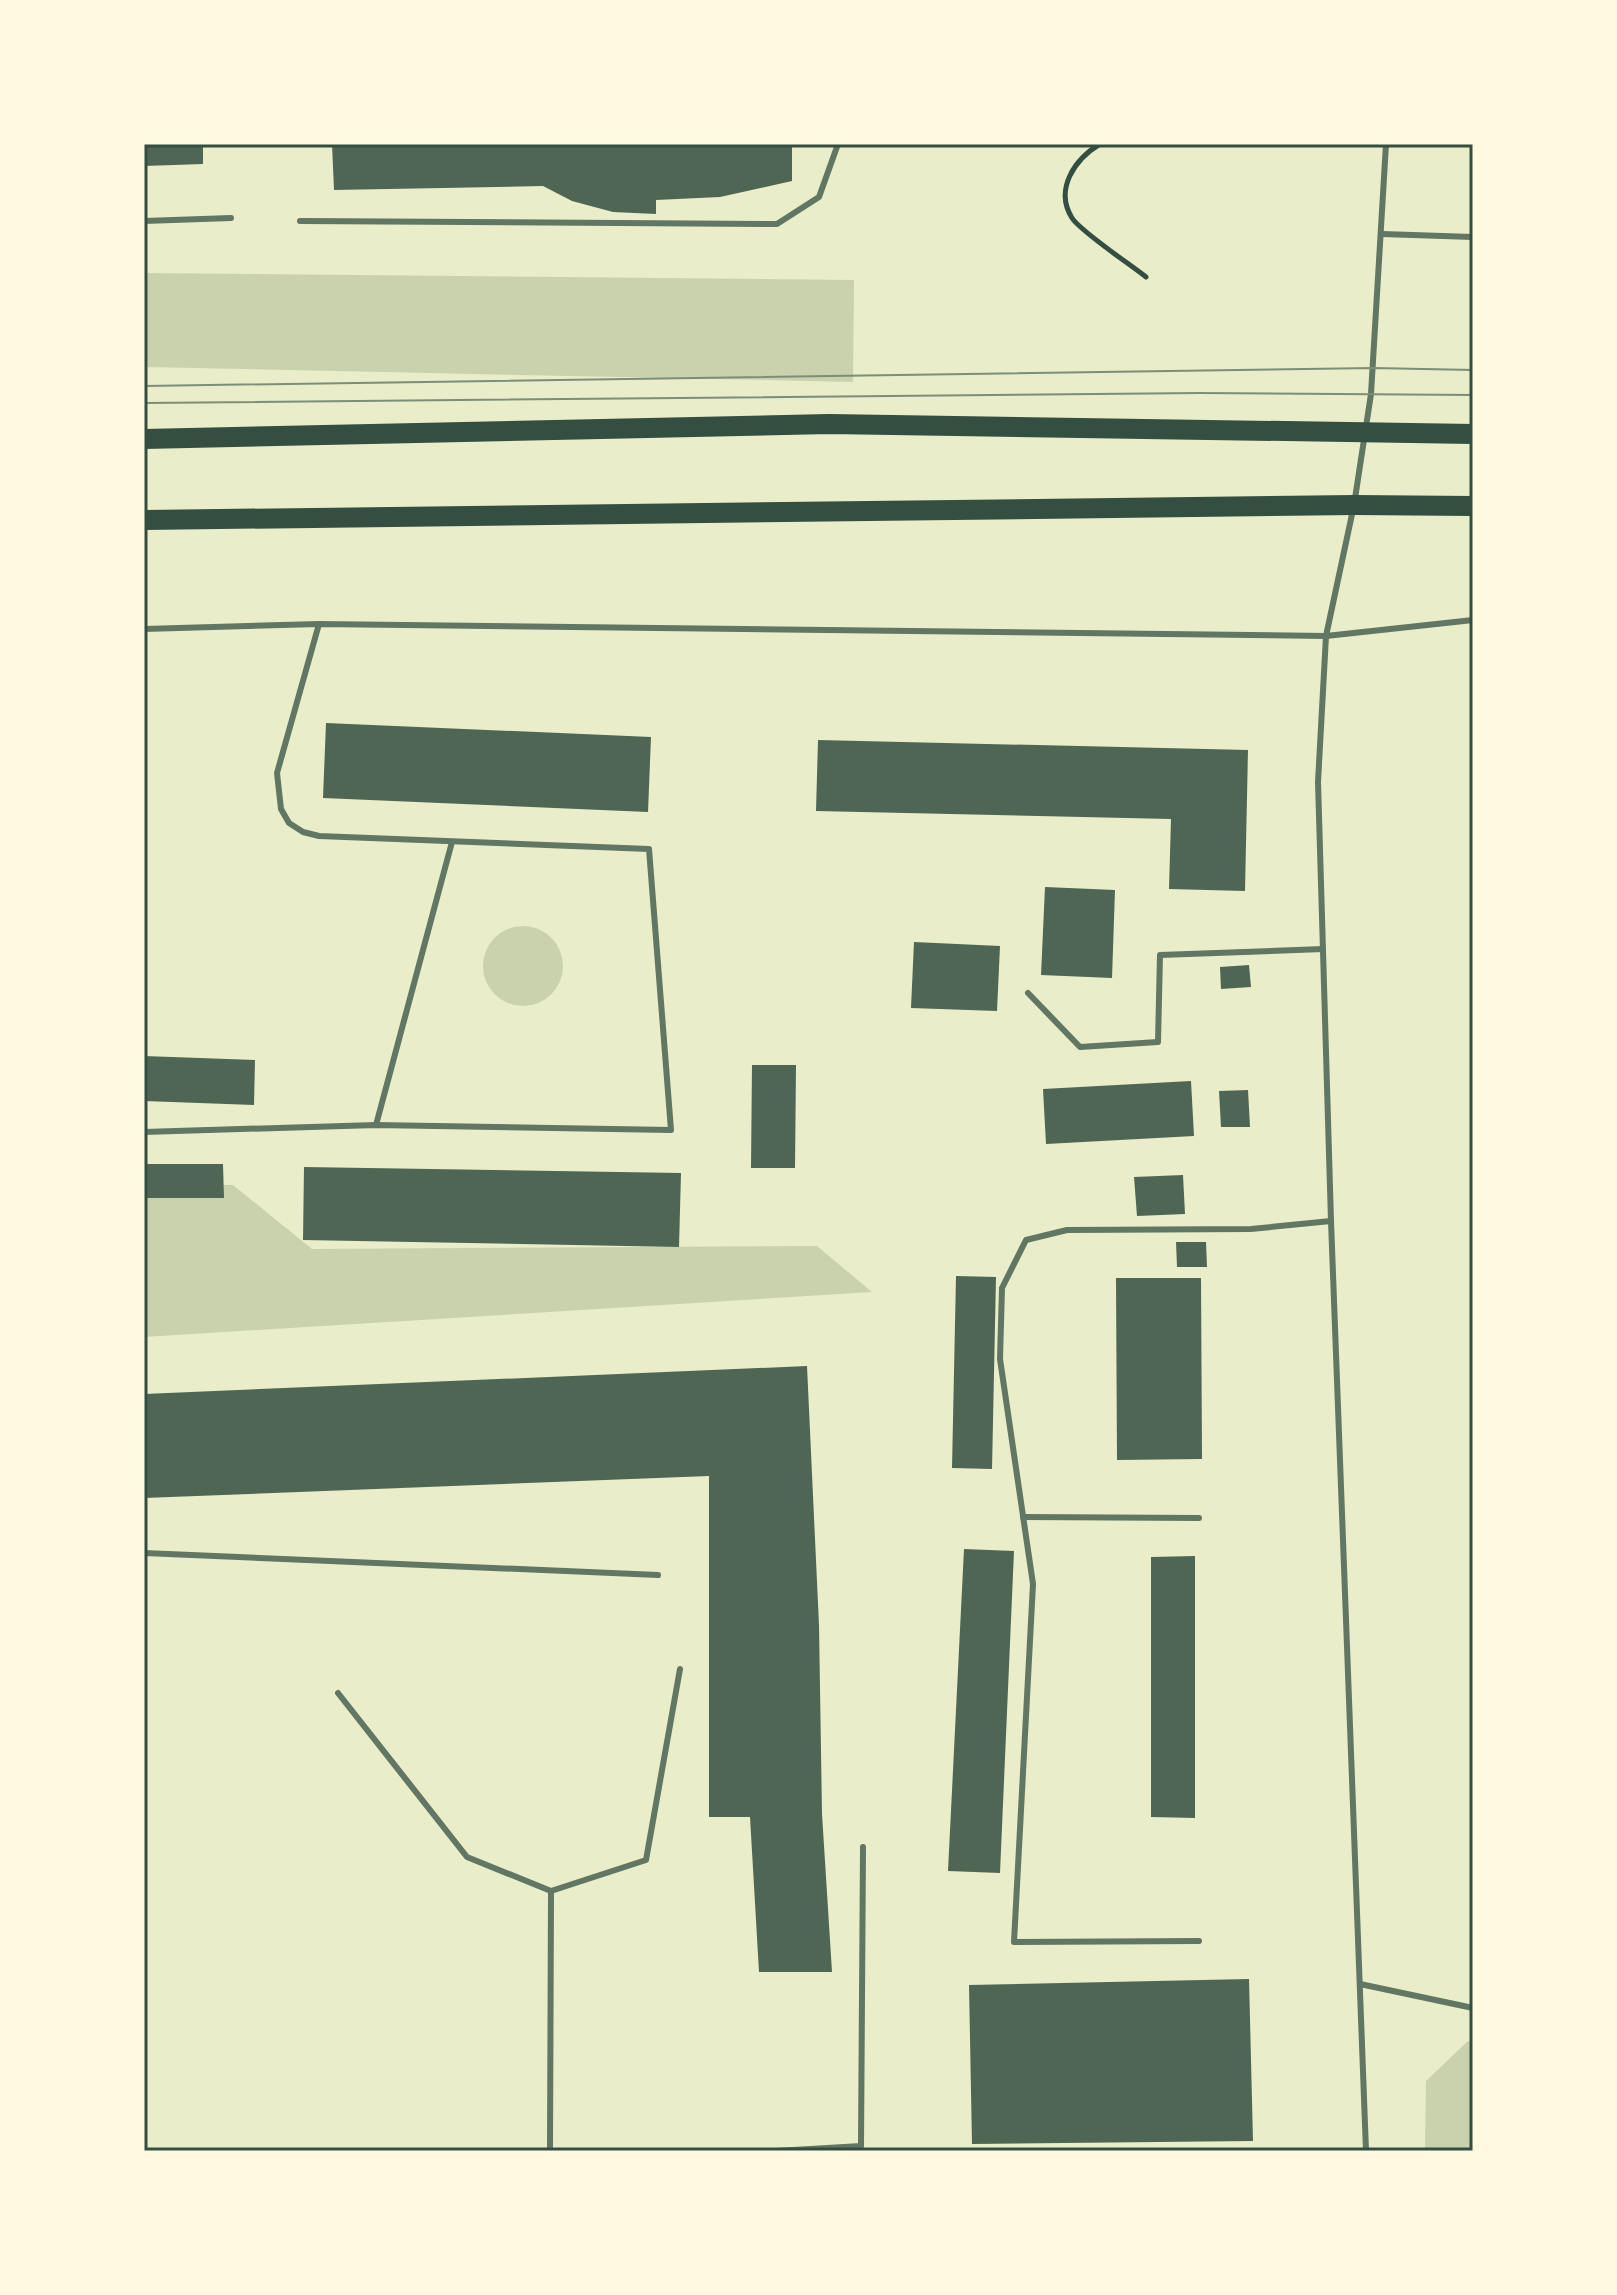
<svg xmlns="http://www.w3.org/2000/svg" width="1617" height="2295" viewBox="0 0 1617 2295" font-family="'Nunito Sans',sans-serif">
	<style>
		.green { fill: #cad2ad }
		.building { fill: #4f6655 }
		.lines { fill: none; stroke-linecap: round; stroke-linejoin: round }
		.path { stroke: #344e41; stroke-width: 5 }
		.service { stroke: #617663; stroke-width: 6 }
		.primary { stroke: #344e41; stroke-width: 20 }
		.tram { stroke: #7c8e77; stroke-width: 2 }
		.neatline { fill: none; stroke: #344e41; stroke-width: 3 }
	</style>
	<rect width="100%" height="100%" fill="#e9edc9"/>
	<g class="green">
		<polygon points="144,273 854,280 853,382 144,367"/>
		<circle cx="523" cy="966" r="40"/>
		<polygon points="144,1183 233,1185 312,1249 817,1246 872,1292 144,1337"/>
		<polygon points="1468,2041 1473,2042 1473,2151 1425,2151 1426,2081"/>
	</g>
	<g class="building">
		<polygon points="144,144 203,144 203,164 144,166"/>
		<polygon points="332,144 792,144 792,181 720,197 656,200 656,214 613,212 572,201 543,186 334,190"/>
		<polygon points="326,723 651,737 648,812 323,798"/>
		<polygon points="818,740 1248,750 1245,891 1169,889 1171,819 816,811"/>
		<polygon points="1045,887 1115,890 1112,978 1041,975"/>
		<polygon points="914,942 1000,946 997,1011 911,1008"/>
		<polygon points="1249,965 1251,987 1221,989 1220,967"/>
		<polygon points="144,1056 255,1060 254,1105 144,1101"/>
		<polygon points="752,1065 796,1065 795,1168 751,1168"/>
		<polygon points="1191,1081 1194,1136 1046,1144 1043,1089"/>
		<polygon points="1248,1090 1250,1127 1221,1127 1219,1091"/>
		<polygon points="144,1164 223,1164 224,1198 144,1198"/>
		<polygon points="304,1167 681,1173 679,1247 303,1240"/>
		<polygon points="1183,1175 1185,1214 1137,1216 1134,1177"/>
		<polygon points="1176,1242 1206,1242 1207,1267 1177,1267"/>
		<polygon points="956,1276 996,1277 992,1469 952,1468"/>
		<polygon points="1116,1278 1201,1278 1202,1459 1117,1460"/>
		<polygon points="807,1366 819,1625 822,1814 832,1972 759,1972 750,1817 709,1817 709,1476 144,1498 144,1394"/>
		<polygon points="964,1549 1014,1551 1000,1873 948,1871"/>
		<polygon points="1195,1556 1195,1818 1151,1817 1151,1557"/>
		<polygon points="1249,1979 1253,2141 972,2144 969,1985"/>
	</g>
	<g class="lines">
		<path class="path" d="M1100,144c-25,15 -46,45 -28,74 8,13 59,47 74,59"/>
		<g class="service">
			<polyline points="144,221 231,218"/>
			<polyline points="300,221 777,224 819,197 838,144"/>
			<polyline points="1382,234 1473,237"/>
			<polyline points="144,629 319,624 1326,636 1473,620"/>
			<polyline points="1028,993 1080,1047 1158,1042 1160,955 1323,949"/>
			<polyline points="376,1125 452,842"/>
			<polyline points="144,1132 376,1125 671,1130 649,849 319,836 303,832 289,823 281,809 277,773 319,624"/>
			<polyline points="1023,1517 1199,1518"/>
			<polyline points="144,1553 658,1575"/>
			<polyline points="338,1693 467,1857 551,1891 646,1860 680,1669"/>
			<polyline points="1199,1941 1014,1942 1033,1584 1000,1359 1002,1288 1026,1240 1067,1230 1251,1229 1331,1221"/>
			<polyline points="1360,1984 1473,2008"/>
			<polyline points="550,2151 551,1891"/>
			<polyline points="776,2151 861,2146 863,1847"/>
			<polyline points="1366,2151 1331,1221 1318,782 1326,636 1354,505 1371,394 1386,144"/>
		</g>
		<g class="primary">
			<polyline points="144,439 829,424 1473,434"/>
			<polyline points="144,520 1354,505 1473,506"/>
		</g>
		<g class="tram">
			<polyline points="144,386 1374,368 1473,370"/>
			<polyline points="144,403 1200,393 1473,395"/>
		</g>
	</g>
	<rect width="1617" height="2295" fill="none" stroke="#fefae0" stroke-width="292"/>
	<rect x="146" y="146" width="1325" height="2003" class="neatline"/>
</svg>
